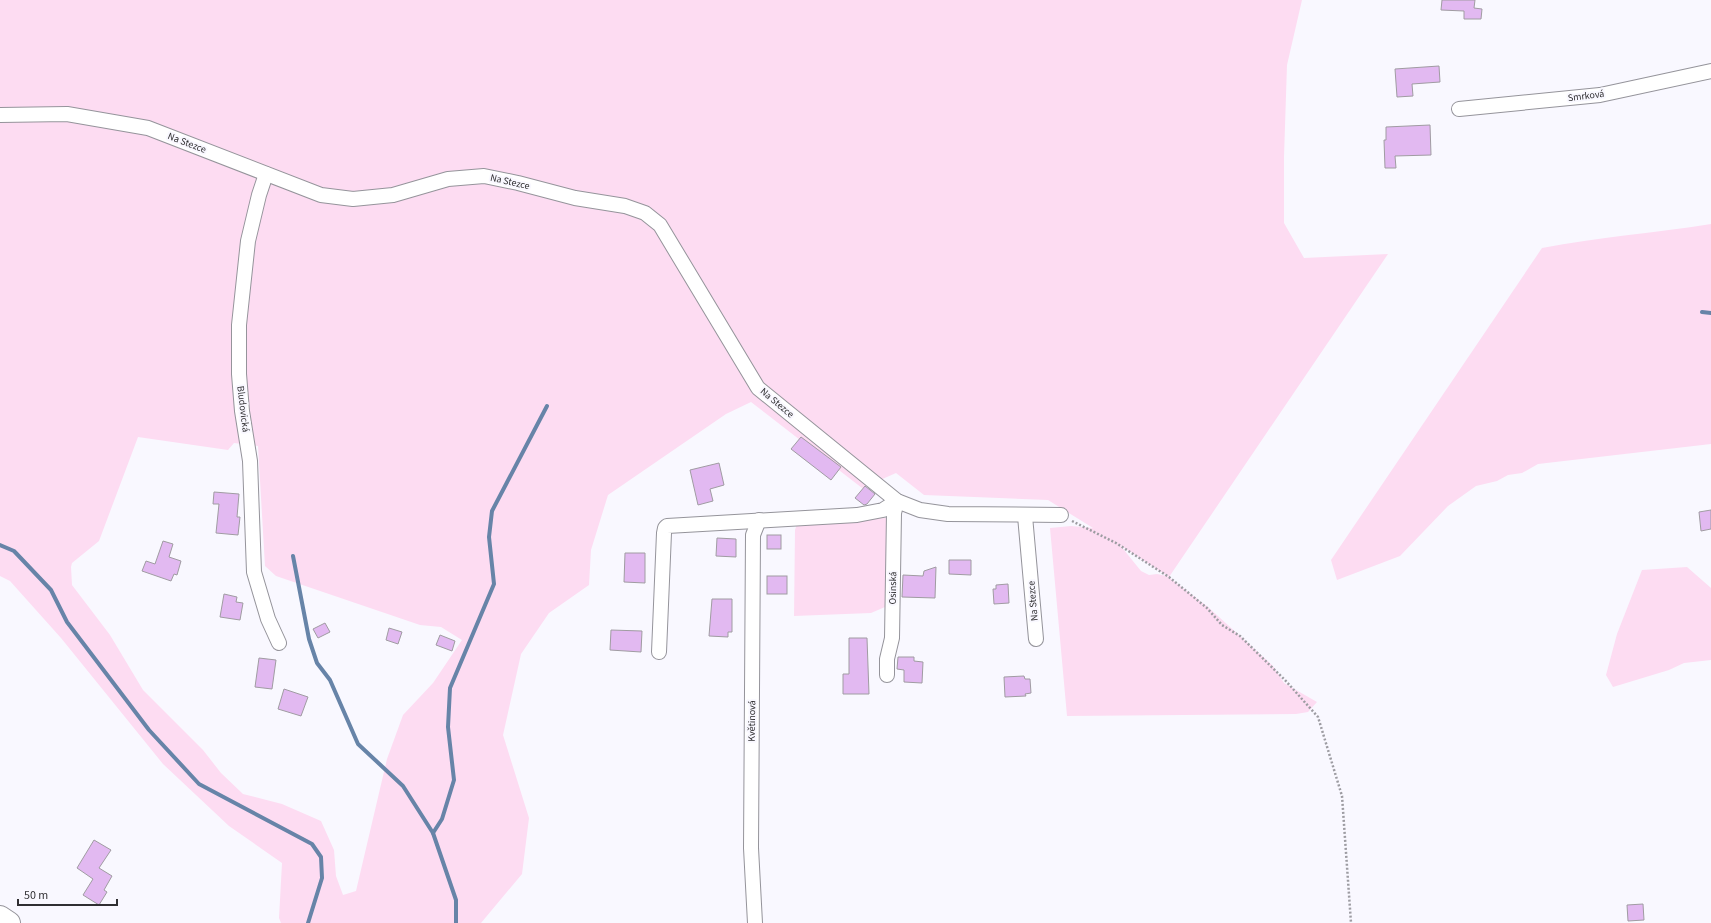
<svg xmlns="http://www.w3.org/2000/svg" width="1711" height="923" viewBox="0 0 1711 923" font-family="'Source Sans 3',sans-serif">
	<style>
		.green { fill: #fddcf2; fill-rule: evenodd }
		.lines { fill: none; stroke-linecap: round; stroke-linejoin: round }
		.stream { stroke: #6784a8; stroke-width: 4 }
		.building { fill: #e2b9f1; stroke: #a09ca2 }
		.street-casing { stroke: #95949b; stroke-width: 16 }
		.primary-casing { stroke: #95949b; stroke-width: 24 }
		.path { stroke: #9d9ca2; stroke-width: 2.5; stroke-dasharray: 2 2; stroke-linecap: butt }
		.street { stroke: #fff; stroke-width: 14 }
		.primary { stroke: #fff; stroke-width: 22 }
		.labels { text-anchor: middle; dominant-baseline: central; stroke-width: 4; stroke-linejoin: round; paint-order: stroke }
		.street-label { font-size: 10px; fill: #302f32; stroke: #f9f8ff }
	</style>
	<rect width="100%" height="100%" fill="#f9f8ff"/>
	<g class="green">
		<path d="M0,0h1302l-15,65 -3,92v66l20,35 84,-4 -219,323 -49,-32 21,26 8,4 8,-1 10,2 41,31 65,59 11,17 33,19 -9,10 -12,2 -229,2 -17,-188 21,-2 22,2 -45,-28 -124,-5 -28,-22 -34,15 -111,-86 -25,12 -118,81 -17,55 -2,35 -40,28 -28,41 -18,81 26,83 -7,56 -41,49h-200l-2,-5 3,-55 -53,-37 -66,-62 -102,-126 -51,-57 -10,-5zM138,437l90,13 6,-7 24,3 7,120 11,10 144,49 21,2 21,13 -29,43 -30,32 -16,44 -31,132 -13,4 -7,-19 -2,-26 -13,-29 -39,-17 -39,-10 -22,-21 -18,-23 -60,-60 -33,-55 -38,-50 -1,-18 1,-4 27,-22z"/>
		<path d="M1711,224v220l-173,20 -16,9 -14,2 -11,6 -21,5 -28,20 -48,50 -63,24 -6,-20 211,-312c56,-11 113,-15 169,-24z"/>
		<polygon points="884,518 886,518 887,521 885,607 871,613 794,616 795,530 797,524"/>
		<polygon points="1687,567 1711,588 1711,660 1684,663 1669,670 1613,687 1606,675 1617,634 1642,570"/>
	</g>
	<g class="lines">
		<g class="stream">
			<polyline points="1702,312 1711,313"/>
			<polyline points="0,545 14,551 51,590 67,622 149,730 199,784 312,844 321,857 322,878 308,923"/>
			<polyline points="293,556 309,639 317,663 330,680 358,744 403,786 433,833 456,900 456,923"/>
			<polyline points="433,833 442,819 454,780 448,727 450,688 494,584 489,537 492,511 547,406"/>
		</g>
	</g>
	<g class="building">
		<polygon points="1442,0 1475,0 1474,8 1482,9 1481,19 1464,19 1464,11 1441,10"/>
		<polygon points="1439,66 1440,82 1412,84 1413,96 1397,97 1395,69"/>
		<polygon points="1430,125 1431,155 1395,156 1396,168 1385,168 1384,140 1386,140 1386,127"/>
		<polygon points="801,437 841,467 831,480 791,449"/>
		<polygon points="719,463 724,485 710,489 713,501 698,505 690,470"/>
		<polygon points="865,486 875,494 867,504 864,505 855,498"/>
		<polygon points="214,492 239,494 237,517 240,517 238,535 216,533 219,504 213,504"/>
		<polygon points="1711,510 1711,529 1701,531 1699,512"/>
		<rect x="767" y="535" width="14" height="14"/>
		<polygon points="717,538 736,539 736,557 716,556"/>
		<polygon points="163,541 173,544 169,557 181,561 177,575 174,574 171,581 142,571 146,561 155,564"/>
		<polygon points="625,553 645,553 645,583 624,582"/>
		<polygon points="949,560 971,560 971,575 949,574"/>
		<polygon points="936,567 935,598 902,597 903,575 923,576 924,571"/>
		<rect x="767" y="576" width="20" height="18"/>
		<polygon points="1008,584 1009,603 994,604 993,589 996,589 996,585"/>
		<polygon points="224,594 237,597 236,602 243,603 240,620 220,617"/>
		<polygon points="712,599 732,599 732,632 728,632 728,637 709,636"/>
		<polygon points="325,623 330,632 318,638 313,629"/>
		<polygon points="389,628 402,632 398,644 386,640"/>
		<polygon points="611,630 642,631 641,652 610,650"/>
		<polygon points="440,635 455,641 452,651 436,645"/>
		<polygon points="849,638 867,638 869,694 843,694 843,674 849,674"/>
		<polygon points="898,657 914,657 914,661 923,662 922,683 904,682 904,670 897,669"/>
		<polygon points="259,658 276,660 272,689 255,687"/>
		<polygon points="1024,676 1025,679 1030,679 1031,693 1025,694 1026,696 1005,697 1004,677"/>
		<polygon points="284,689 308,697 301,716 278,709"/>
		<polygon points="94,840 111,850 99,868 112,876 104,890 107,892 99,905 83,895 93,879 77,868"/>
		<polygon points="1643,904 1644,920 1628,921 1627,905"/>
	</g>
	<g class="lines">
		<defs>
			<g id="street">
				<polyline points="1459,109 1600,95 1711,71"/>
				<polyline points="0,115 67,114 148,128 321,195 353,199 393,195 448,179 484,176 518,183 575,198 625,206 645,213 660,225 758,388 897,501 920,510 948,514 1061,515"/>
				<polyline points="266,174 259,195 248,241 239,325 239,374 242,411 250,461 254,572 268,619 279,643"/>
				<polyline points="1025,516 1036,639"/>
				<polyline points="659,652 664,533 665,528 667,526 857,515 883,510 897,501"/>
				<polyline points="887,675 887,659 892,638 894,513 897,501"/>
				<polyline points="755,923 751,848 753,535 759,520"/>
			</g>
			<polyline id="primary" points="0,917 9,923"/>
		</defs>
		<use href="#street" class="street-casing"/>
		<use href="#primary" class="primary-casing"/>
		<polyline class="path" points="1072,521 1116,543 1169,577 1207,608 1222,625 1240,636 1285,680 1318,717 1342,796 1351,923"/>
		<use href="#street" class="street"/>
		<use href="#primary" class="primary"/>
	</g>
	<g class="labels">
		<g class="street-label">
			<text transform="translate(1586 96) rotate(-7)">Smrková</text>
			<text transform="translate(187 143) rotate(21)">Na Stezce</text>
			<text transform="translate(510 182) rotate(13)">Na Stezce</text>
			<text transform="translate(777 403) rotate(40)">Na Stezce</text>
			<text transform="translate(243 409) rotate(83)">Bludovická</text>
			<text transform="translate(893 588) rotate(-89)">Osinská</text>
			<text transform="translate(1033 601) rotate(-95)">Na Stezce</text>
			<text transform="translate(752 721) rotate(-89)">Květinová</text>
		</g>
	</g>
	<path d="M18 899v6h99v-6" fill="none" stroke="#302f32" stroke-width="2"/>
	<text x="24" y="899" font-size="12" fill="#302f32" stroke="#f9f8ff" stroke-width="3" paint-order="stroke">50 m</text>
</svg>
